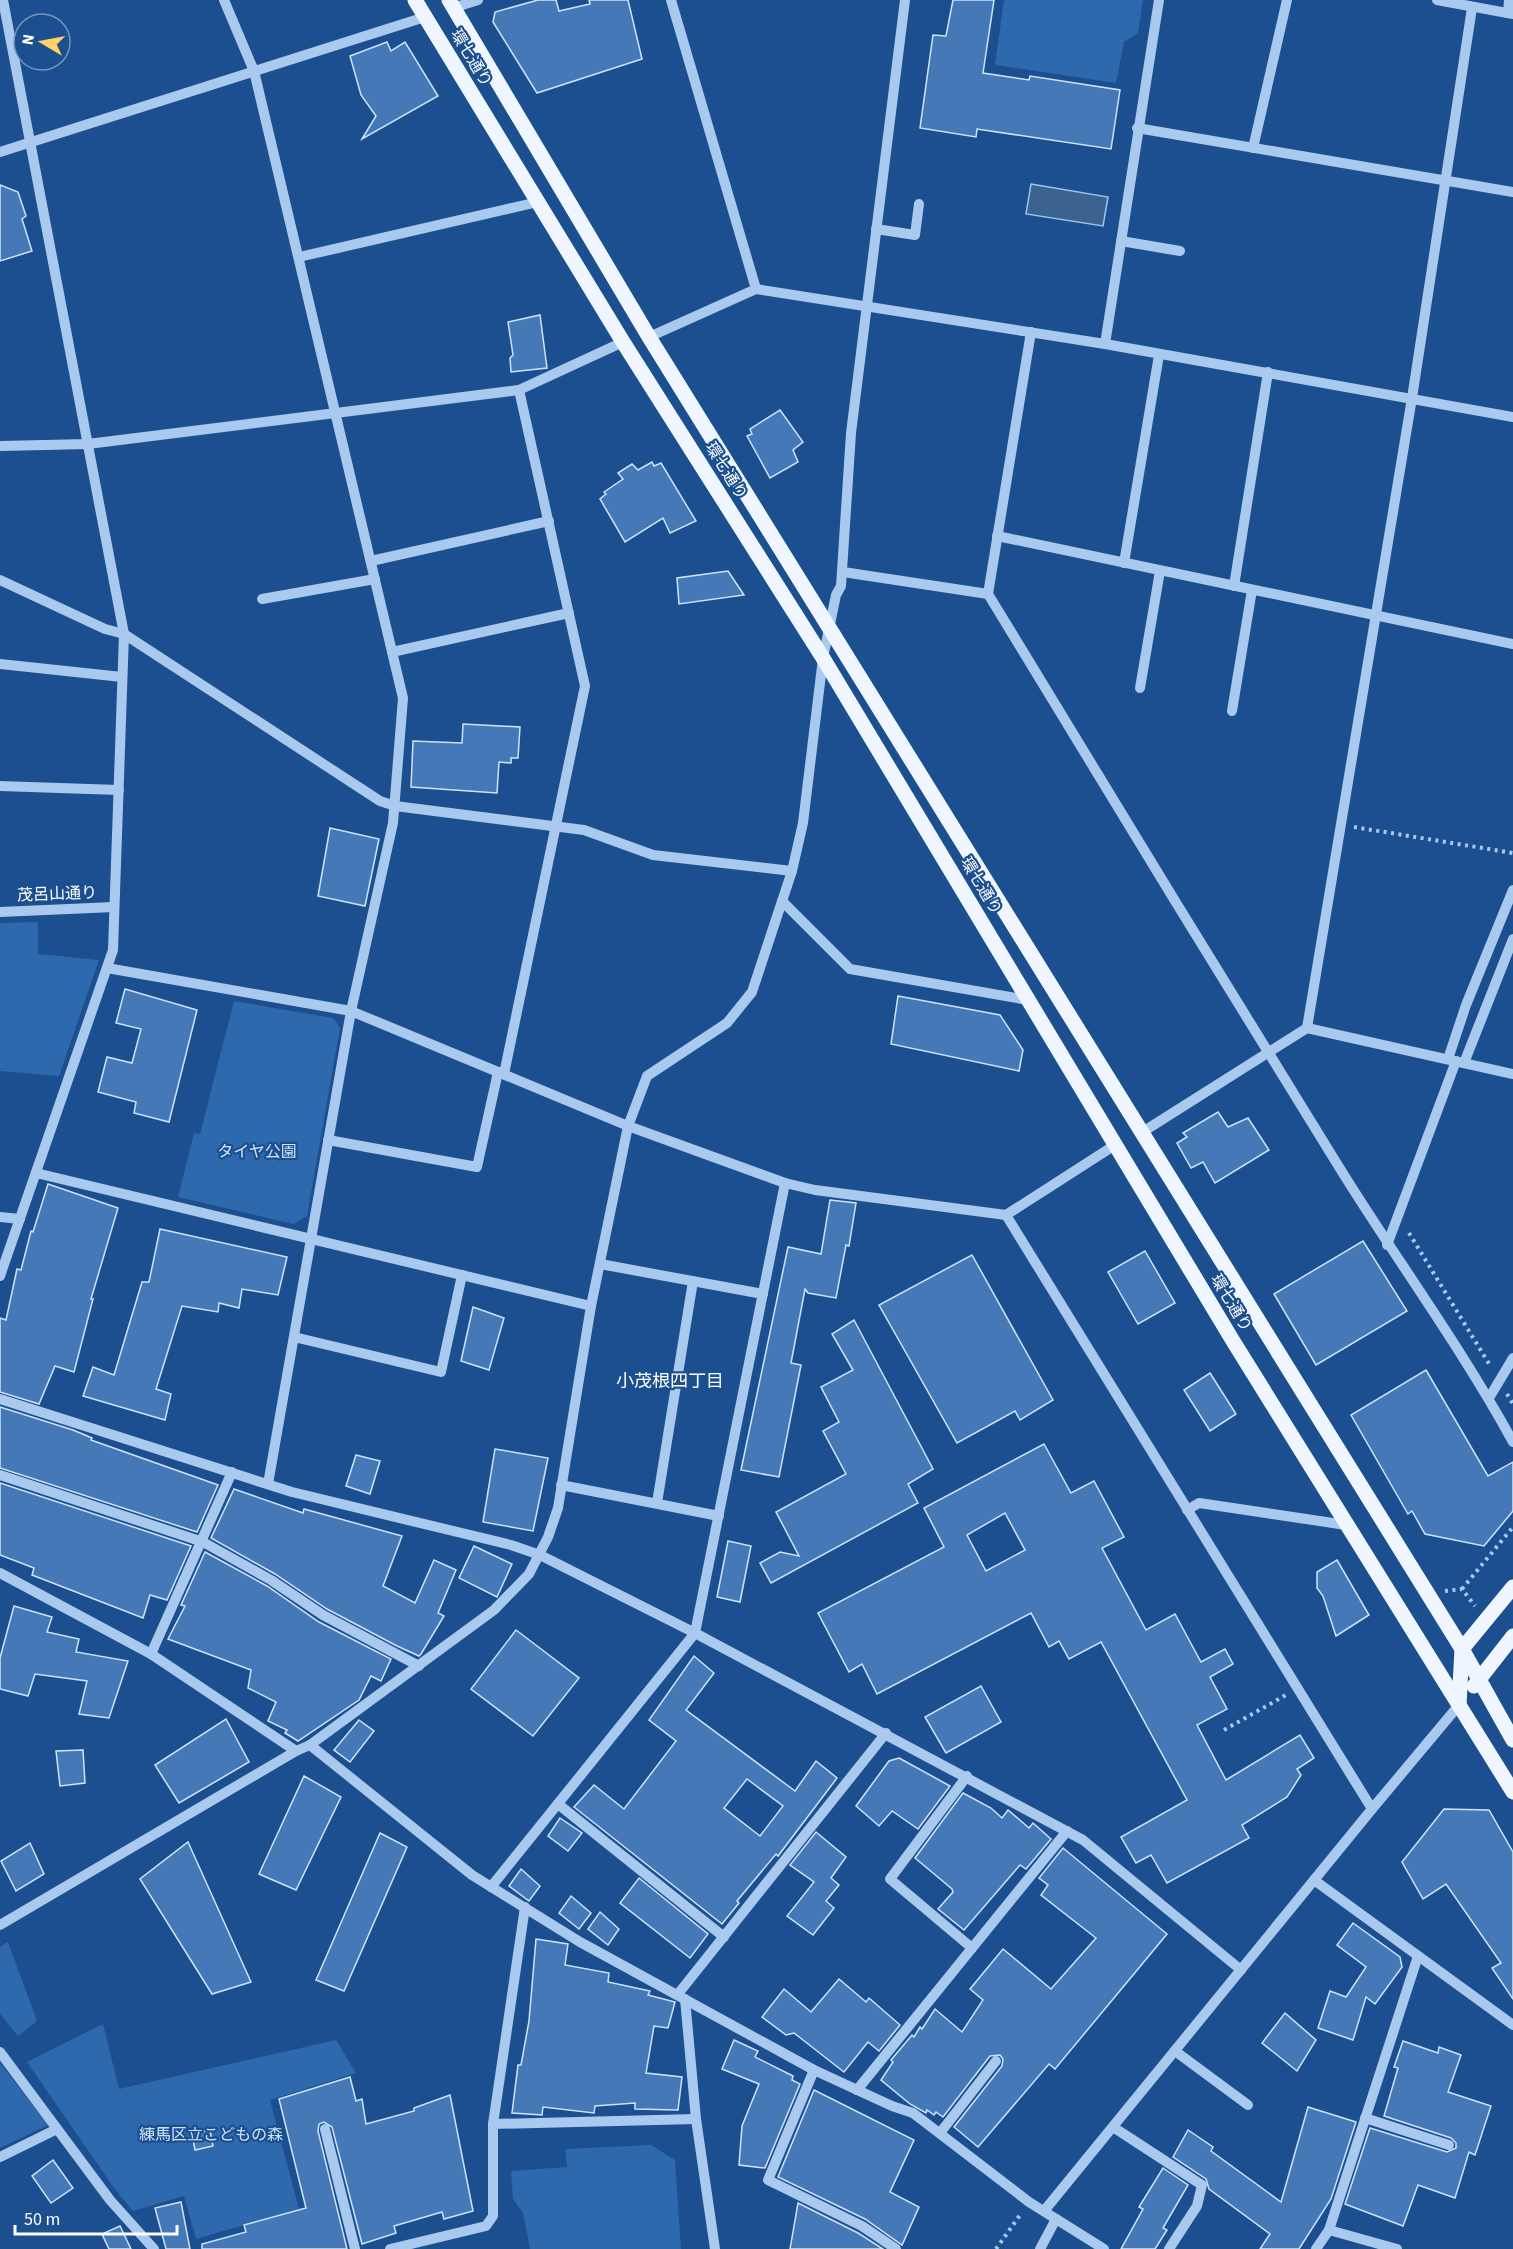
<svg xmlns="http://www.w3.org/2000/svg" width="1513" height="2249" viewBox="0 0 1513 2249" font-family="'Source Sans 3','Noto Sans JP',sans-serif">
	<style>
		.green { fill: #2e69ad }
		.water { fill: #3c6290; stroke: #9cc4f0; stroke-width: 1.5 }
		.building { fill: #4478b7; stroke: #cfe3fa; stroke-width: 1.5; fill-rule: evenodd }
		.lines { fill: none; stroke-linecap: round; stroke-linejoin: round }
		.path { stroke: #a9c9ee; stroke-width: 4; stroke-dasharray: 3 4.5; stroke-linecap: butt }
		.minor { stroke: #a9c9ee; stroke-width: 10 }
		.major { stroke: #f0f6ff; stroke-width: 15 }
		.labels { text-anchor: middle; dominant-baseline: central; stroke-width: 4.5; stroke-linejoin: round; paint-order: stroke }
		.street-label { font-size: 16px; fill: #fff; stroke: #1b4f8f }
		.park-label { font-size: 16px; fill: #cfe3fa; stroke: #1b4f8f }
		.neighbourhood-label { font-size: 18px; fill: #fff; stroke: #1b4f8f }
	</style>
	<rect width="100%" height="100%" fill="#1b4f8f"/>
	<g class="green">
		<polygon points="1004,0 1143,0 1138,33 1124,42 1116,83 995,65"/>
		<polygon points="38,922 38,954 99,960 59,1076 0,1071 0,923"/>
		<polygon points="234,1001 333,1018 340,1028 307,1216 294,1224 178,1197 194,1133 200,1134"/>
		<polygon points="8,1942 37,2021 18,2036 0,2014 0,1947"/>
		<polygon points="103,2024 119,2089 336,2040 356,2073 270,2100 299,2209 196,2239 184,2196 133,2211 114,2188 27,2062"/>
		<polygon points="0,2063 48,2125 0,2148"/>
		<polygon points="651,2145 675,2160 681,2249 530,2249 523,2213 513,2199 511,2171 567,2167 565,2149"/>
	</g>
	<polygon class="water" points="1031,184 1108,197 1103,226 1026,214"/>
	<g class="building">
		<polygon points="538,0 556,0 559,11 590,4 589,0 628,0 642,59 537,93 493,22 495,12"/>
		<polygon points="953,0 994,0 983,73 1029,80 1030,76 1120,90 1111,149 977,129 976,137 920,128 933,35 946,36"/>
		<polygon points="387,42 391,51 405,42 438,96 362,139 376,116 361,95 350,56"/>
		<polygon points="0,185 18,192 26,216 22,219 32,251 0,261"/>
		<polygon points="540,315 547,368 511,372 510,358 513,355 508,322"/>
		<polygon points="780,410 803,442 793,450 798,462 770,478 747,436 752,434 750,429"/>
		<polygon points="652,462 654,466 661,463 696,521 670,533 663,518 625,542 600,499 606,494 604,492 623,479 618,473 632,464 638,470"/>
		<polygon points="728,571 744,595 679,604 677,578"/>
		<polygon points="463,724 520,727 518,758 511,758 511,763 499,762 497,793 411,787 413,741 462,743"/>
		<polygon points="330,828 379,839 365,906 318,896"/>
		<polygon points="125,989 197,1010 169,1122 134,1113 136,1102 98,1092 107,1057 132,1063 141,1029 116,1023"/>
		<polygon points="898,996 1000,1015 1023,1050 1019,1071 891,1044"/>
		<polygon points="1218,1112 1228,1127 1248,1118 1269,1150 1215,1183 1203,1162 1191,1168 1177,1143 1187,1137 1183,1133"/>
		<polygon points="48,1184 118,1208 91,1299 93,1299 74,1372 55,1366 39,1404 0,1392 0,1318 6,1320 17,1269 21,1270 31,1231 33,1232"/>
		<polygon points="830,1200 856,1203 849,1246 846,1245 836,1298 808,1293 805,1289 791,1363 801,1365 779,1477 741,1470 788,1247 821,1254"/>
		<polygon points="160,1229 287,1257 278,1295 242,1289 239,1308 219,1303 218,1312 182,1306 156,1389 171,1394 165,1420 83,1396 93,1367 114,1375 142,1282 149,1282"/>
		<polygon points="1363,1241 1407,1311 1316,1365 1274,1294"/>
		<polygon points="1145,1251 1175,1303 1138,1324 1108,1272"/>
		<polygon points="972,1255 1053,1400 1020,1420 1015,1411 957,1443 879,1305"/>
		<polygon points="473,1307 504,1318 489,1370 461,1361"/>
		<polygon points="854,1320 933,1469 908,1484 918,1503 771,1583 760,1563 780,1552 799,1556 776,1512 846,1474 823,1431 839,1422 821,1387 853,1370 832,1334"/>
		<polygon points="1426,1370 1488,1476 1513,1462 1513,1511 1484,1546 1425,1534 1412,1511 1408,1514 1351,1415"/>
		<polygon points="1210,1373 1236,1414 1210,1431 1184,1390"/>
		<polygon points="0,1407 73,1430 92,1438 91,1440 218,1485 197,1532 0,1468"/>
		<path d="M1044,1444l27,49 23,-12 30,56 -22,11 44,82 29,-16 26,48 24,-13 8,15 -23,13 17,32 -30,16 29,55 74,-45 14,23 -17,11 4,6 -14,22 -45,28 7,13 -82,45 -16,-28 -15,8 -15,-26 66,-37 -86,-158 -32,17 -10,-18 -10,6 -18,-34 -154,81 -15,-30 -13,8 -31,-59 126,-66 -20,-39zM1005,1513l20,37 -39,21 -19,-36z"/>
		<polygon points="495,1449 548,1458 533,1531 483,1522"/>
		<polygon points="356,1455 380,1461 370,1494 346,1486"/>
		<polygon points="0,1483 191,1546 167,1600 150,1595 143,1618 32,1575 34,1568 0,1555"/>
		<polygon points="234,1489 303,1513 304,1509 402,1536 383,1586 415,1603 434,1560 456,1570 438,1613 444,1616 421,1654 419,1656 397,1646 327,1609 275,1574 211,1538"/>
		<polygon points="728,1541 751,1546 740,1602 717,1597"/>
		<polygon points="474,1546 512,1564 497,1597 459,1578"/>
		<polygon points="205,1552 267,1586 319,1622 391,1659 381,1681 371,1676 359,1700 298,1741 285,1733 287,1730 268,1721 276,1702 248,1688 251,1670 168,1639 185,1606 181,1605"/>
		<polygon points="1337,1560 1369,1615 1336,1636 1323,1596 1317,1588 1317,1572"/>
		<polygon points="14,1606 52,1617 47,1632 79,1639 76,1652 128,1661 109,1718 79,1714 87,1681 35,1674 28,1696 0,1689 0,1658"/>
		<polygon points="516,1630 579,1678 533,1736 471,1689"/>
		<path d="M694,1656l20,17 -28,37 109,81 21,-30 21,17 -59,78 -2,-2 -39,47 2,2 -17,21 -148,-117 20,-22 30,24 52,-68 -27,-21zM747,1779l36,27 -23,30 -36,-28z"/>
		<polygon points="981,1686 1001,1722 946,1753 925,1717"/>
		<polygon points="226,1719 249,1762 179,1803 155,1765"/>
		<polygon points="359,1720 374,1731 350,1762 334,1750"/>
		<polygon points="83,1750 85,1783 60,1786 56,1751"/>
		<polygon points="899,1758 950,1786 918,1829 892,1811 879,1826 856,1806 889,1761"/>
		<polygon points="304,1776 341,1797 296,1890 259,1874"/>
		<polygon points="963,1793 991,1808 1002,1818 1008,1810 1029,1828 1033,1823 1051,1839 1026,1869 1020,1865 964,1930 938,1909 953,1892 952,1889 915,1858"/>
		<polygon points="1444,1809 1489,1810 1513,1852 1513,1999 1492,1968 1501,1963 1446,1884 1423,1899 1402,1862"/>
		<polygon points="560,1818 582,1833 568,1851 548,1836"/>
		<polygon points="816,1832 846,1857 831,1878 839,1885 826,1901 834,1908 813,1935 787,1916 814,1882 790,1865"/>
		<polygon points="380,1833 407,1847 344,1991 316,1980"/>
		<polygon points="188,1842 251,1982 212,1994 140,1879"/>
		<polygon points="30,1843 44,1874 16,1891 1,1861"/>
		<polygon points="1063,1848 1167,1934 1055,2069 1049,2064 978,2147 954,2127 1002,2066 1003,2059 1000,2055 990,2056 943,2117 936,2112 934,2115 927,2110 926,2113 910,2104 881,2080 893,2062 891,2060 912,2035 914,2037 920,2027 922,2029 935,2009 962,2032 983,2000 970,1989 1003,1949 1051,1989 1096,1938 1041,1895 1048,1885 1039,1878"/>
		<polygon points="521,1869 540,1886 529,1901 509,1886"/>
		<polygon points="639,1878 708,1934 690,1958 620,1903"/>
		<polygon points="571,1896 591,1913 579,1929 559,1913"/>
		<polygon points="600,1912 619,1929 608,1945 588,1929"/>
		<polygon points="1353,1923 1400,1957 1402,1967 1375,2004 1366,1997 1353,2040 1318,2028 1330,1991 1346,1997 1366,1967 1337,1945"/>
		<polygon points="536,1939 568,1944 565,1965 609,1973 608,1982 650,1991 648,1995 675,2002 668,2028 654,2026 646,2073 682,2077 678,2110 635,2109 635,2103 595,2106 594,2113 543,2107 542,2115 512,2113 518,2065 521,2065 529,2021"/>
		<polygon points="839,1979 866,2002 869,1998 900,2025 879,2051 868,2042 844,2072 794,2033 786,2035 762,2017 784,1989 811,2012"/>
		<polygon points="1285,2013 1316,2040 1297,2071 1262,2043"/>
		<polygon points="734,2040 758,2051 755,2057 793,2076 792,2080 800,2084 765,2168 739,2165 742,2126 759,2084 722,2069"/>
		<polygon points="1403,2041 1438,2053 1439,2047 1461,2055 1448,2092 1491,2106 1475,2155 1469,2152 1455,2198 1418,2185 1403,2226 1345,2204 1370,2128 1447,2152 1456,2148 1456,2143 1451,2138 1384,2116 1398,2068 1394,2067"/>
		<polygon points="350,2077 356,2101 362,2099 366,2124 414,2111 414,2108 450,2095 473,2211 444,2219 442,2212 394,2226 396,2233 362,2244 332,2127 324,2122 319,2124 318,2131 347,2249 202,2249 202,2244 246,2232 244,2225 306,2208 279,2099"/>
		<polygon points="814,2090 914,2140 890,2192 919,2207 902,2245 865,2219 778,2177"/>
		<polygon points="1308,2107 1356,2122 1331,2199 1299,2249 1260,2249 1270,2234 1209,2189 1206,2179 1173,2157 1188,2130 1213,2147 1211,2151 1281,2202"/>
		<polygon points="210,2130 213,2146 195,2150 192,2133"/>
		<polygon points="53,2160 73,2188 51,2203 32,2176"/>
		<polygon points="1163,2168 1188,2185 1163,2228 1167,2230 1155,2249 1121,2249 1143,2209 1139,2207"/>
		<polygon points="181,2202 190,2249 166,2249 155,2208"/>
		<polygon points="798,2203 858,2233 883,2249 790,2249"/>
		<polygon points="120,2226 131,2249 109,2249 102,2234"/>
	</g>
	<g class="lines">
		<g class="path">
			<polyline points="1354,827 1513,853"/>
			<polyline points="1409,1233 1491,1367"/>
			<polyline points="1507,1394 1513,1404"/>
			<polyline points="1462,1589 1513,1527"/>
			<polyline points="1445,1591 1462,1589 1475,1606"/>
			<polyline points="1224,1730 1286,1695"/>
			<polyline points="996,2249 1020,2215"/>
		</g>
		<g class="minor">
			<polyline points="224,0 254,71 403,698 393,823 351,1011 268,1484"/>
			<polyline points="671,0 756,289"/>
			<polyline points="1437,0 1513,14"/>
			<polyline points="453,8 478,0"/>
			<polyline points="1508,13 1509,0"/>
			<polyline points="1137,128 1513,192"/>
			<polyline points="1253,148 1287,0"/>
			<polyline points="0,152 425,17"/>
			<polyline points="876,229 915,235 919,204"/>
			<polyline points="1121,241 1180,251"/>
			<polyline points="299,257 538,202"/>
			<polyline points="649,337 756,289 1105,344 1159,0"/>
			<polyline points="1105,344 1513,417"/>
			<polyline points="0,446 88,444 519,390 623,342"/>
			<polyline points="997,536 1513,644"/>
			<polyline points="371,561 549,521"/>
			<polyline points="1124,563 1159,355"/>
			<path d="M843,572l145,22c116,191 233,383 351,573 57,92 122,180 174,275"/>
			<polyline points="0,580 105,629 124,634 380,801 395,806 584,830 653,855 792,871"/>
			<polyline points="1234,586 1268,372"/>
			<polyline points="988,594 1031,332"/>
			<polyline points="262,599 375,579"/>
			<polyline points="392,652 569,613"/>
			<polyline points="0,664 122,677"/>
			<polyline points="1140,688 1160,571"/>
			<polyline points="1232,711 1252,590"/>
			<polyline points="0,786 119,790"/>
			<polyline points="782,901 850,969 1028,1000"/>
			<polyline points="0,912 114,907"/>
			<polyline points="107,968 351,1011 628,1126 785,1183 815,1190 1006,1215 1115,1145"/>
			<polyline points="1307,1028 1412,398 1472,8"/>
			<polyline points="1448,1059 1466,1005 1513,890"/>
			<polyline points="1464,1063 1513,939"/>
			<polyline points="504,1074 585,686 519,390"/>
			<polyline points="1141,1133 1307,1028 1513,1074"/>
			<polyline points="328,1140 477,1167 498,1072"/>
			<polyline points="36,1173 591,1306"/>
			<polyline points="1006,1215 1372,1809"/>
			<polyline points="0,1217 20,1219"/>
			<polyline points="1387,1245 1456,1061"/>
			<polyline points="600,1264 763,1294"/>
			<polyline points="0,1276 113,950 124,634 3,0"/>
			<polyline points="294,1337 441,1372 462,1275"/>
			<polyline points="1489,1398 1513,1358"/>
			<polyline points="0,1399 292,1492 511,1545 540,1555 695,1633 1083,1840 1241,1970"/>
			<polyline points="0,1475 203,1542 271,1580 323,1615 419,1666"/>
			<polyline points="561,1485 719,1516"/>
			<polyline points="657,1503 693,1281"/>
			<polyline points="1187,1510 1199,1503 1346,1525"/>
			<polyline points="0,1573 151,1654 296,1751"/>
			<polyline points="151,1654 232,1472"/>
			<polyline points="310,1745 472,1875 580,1942 814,2070 892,2106 913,2113 1029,2202 1104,2249"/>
			<polyline points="967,1776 890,1879 972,1948"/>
			<polyline points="558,1804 724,1937"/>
			<polyline points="1314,1880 1513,2025"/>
			<polyline points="491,1887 695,1633 785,1183"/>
			<polyline points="0,1925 296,1751 310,1745 494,1610 529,1574 548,1537 558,1508 591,1306 628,1126 647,1076 727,1023 752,992 792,871 803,823 823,658 836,595 841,586 851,433 905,0"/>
			<polyline points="678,1994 886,1733"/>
			<polyline points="685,1999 696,2119 715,2249"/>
			<polyline points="1175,2051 1248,2105"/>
			<polyline points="0,2052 110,2200 154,2249"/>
			<polyline points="814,2070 768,2180 862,2226 896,2249"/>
			<polyline points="857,2090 1067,1831"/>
			<polyline points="1365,2118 1449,2145"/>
			<polyline points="493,2124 525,1907"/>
			<polyline points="1113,2127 1202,2185 1197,2206 1169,2249"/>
			<polyline points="325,2129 355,2249"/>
			<polyline points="940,2133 996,2061"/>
			<polyline points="0,2157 57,2129"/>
			<polyline points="1044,2211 1372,1809 1459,1705"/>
			<polyline points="1329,2230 1397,2249"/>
			<polyline points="390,2249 486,2226 493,2216 493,2124 696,2119"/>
			<polyline points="1040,2249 1056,2219"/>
			<polyline points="1316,2249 1329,2230 1418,1956"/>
		</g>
		<g class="major">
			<polyline points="415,0 623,342 823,658 1233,1341 1513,1792"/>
			<polyline points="449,0 649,337 1462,1649 1513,1740"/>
			<polyline points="1474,1686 1513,1636"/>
			<polyline points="1459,1705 1462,1649 1513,1587"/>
		</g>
	</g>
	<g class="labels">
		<g class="street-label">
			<text transform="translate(471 58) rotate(59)">環七通り</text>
			<text transform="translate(726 471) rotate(58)">環七通り</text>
			<text transform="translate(981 886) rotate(59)">環七通り</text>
			<text transform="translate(57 894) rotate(-2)">茂呂山通り</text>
			<text transform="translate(1231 1303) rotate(59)">環七通り</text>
		</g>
		<g class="park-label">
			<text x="257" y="1152">タイヤ公園</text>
			<text x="211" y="2135">練馬区立こどもの森</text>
		</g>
		<g class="neighbourhood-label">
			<text x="670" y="1381">小茂根四丁目</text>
		</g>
	</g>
	<g transform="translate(42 42) rotate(280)"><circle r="28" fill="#1b4f8f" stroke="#7695bc" stroke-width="1.5"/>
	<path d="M0-4.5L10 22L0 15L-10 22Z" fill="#ffd166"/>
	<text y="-9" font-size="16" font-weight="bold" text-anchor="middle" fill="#ffffff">N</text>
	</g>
	<path d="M15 2225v9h162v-9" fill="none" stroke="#ffffff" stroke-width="3"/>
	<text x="24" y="2225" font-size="18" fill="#ffffff" stroke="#1b4f8f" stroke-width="4.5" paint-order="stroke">50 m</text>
</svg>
